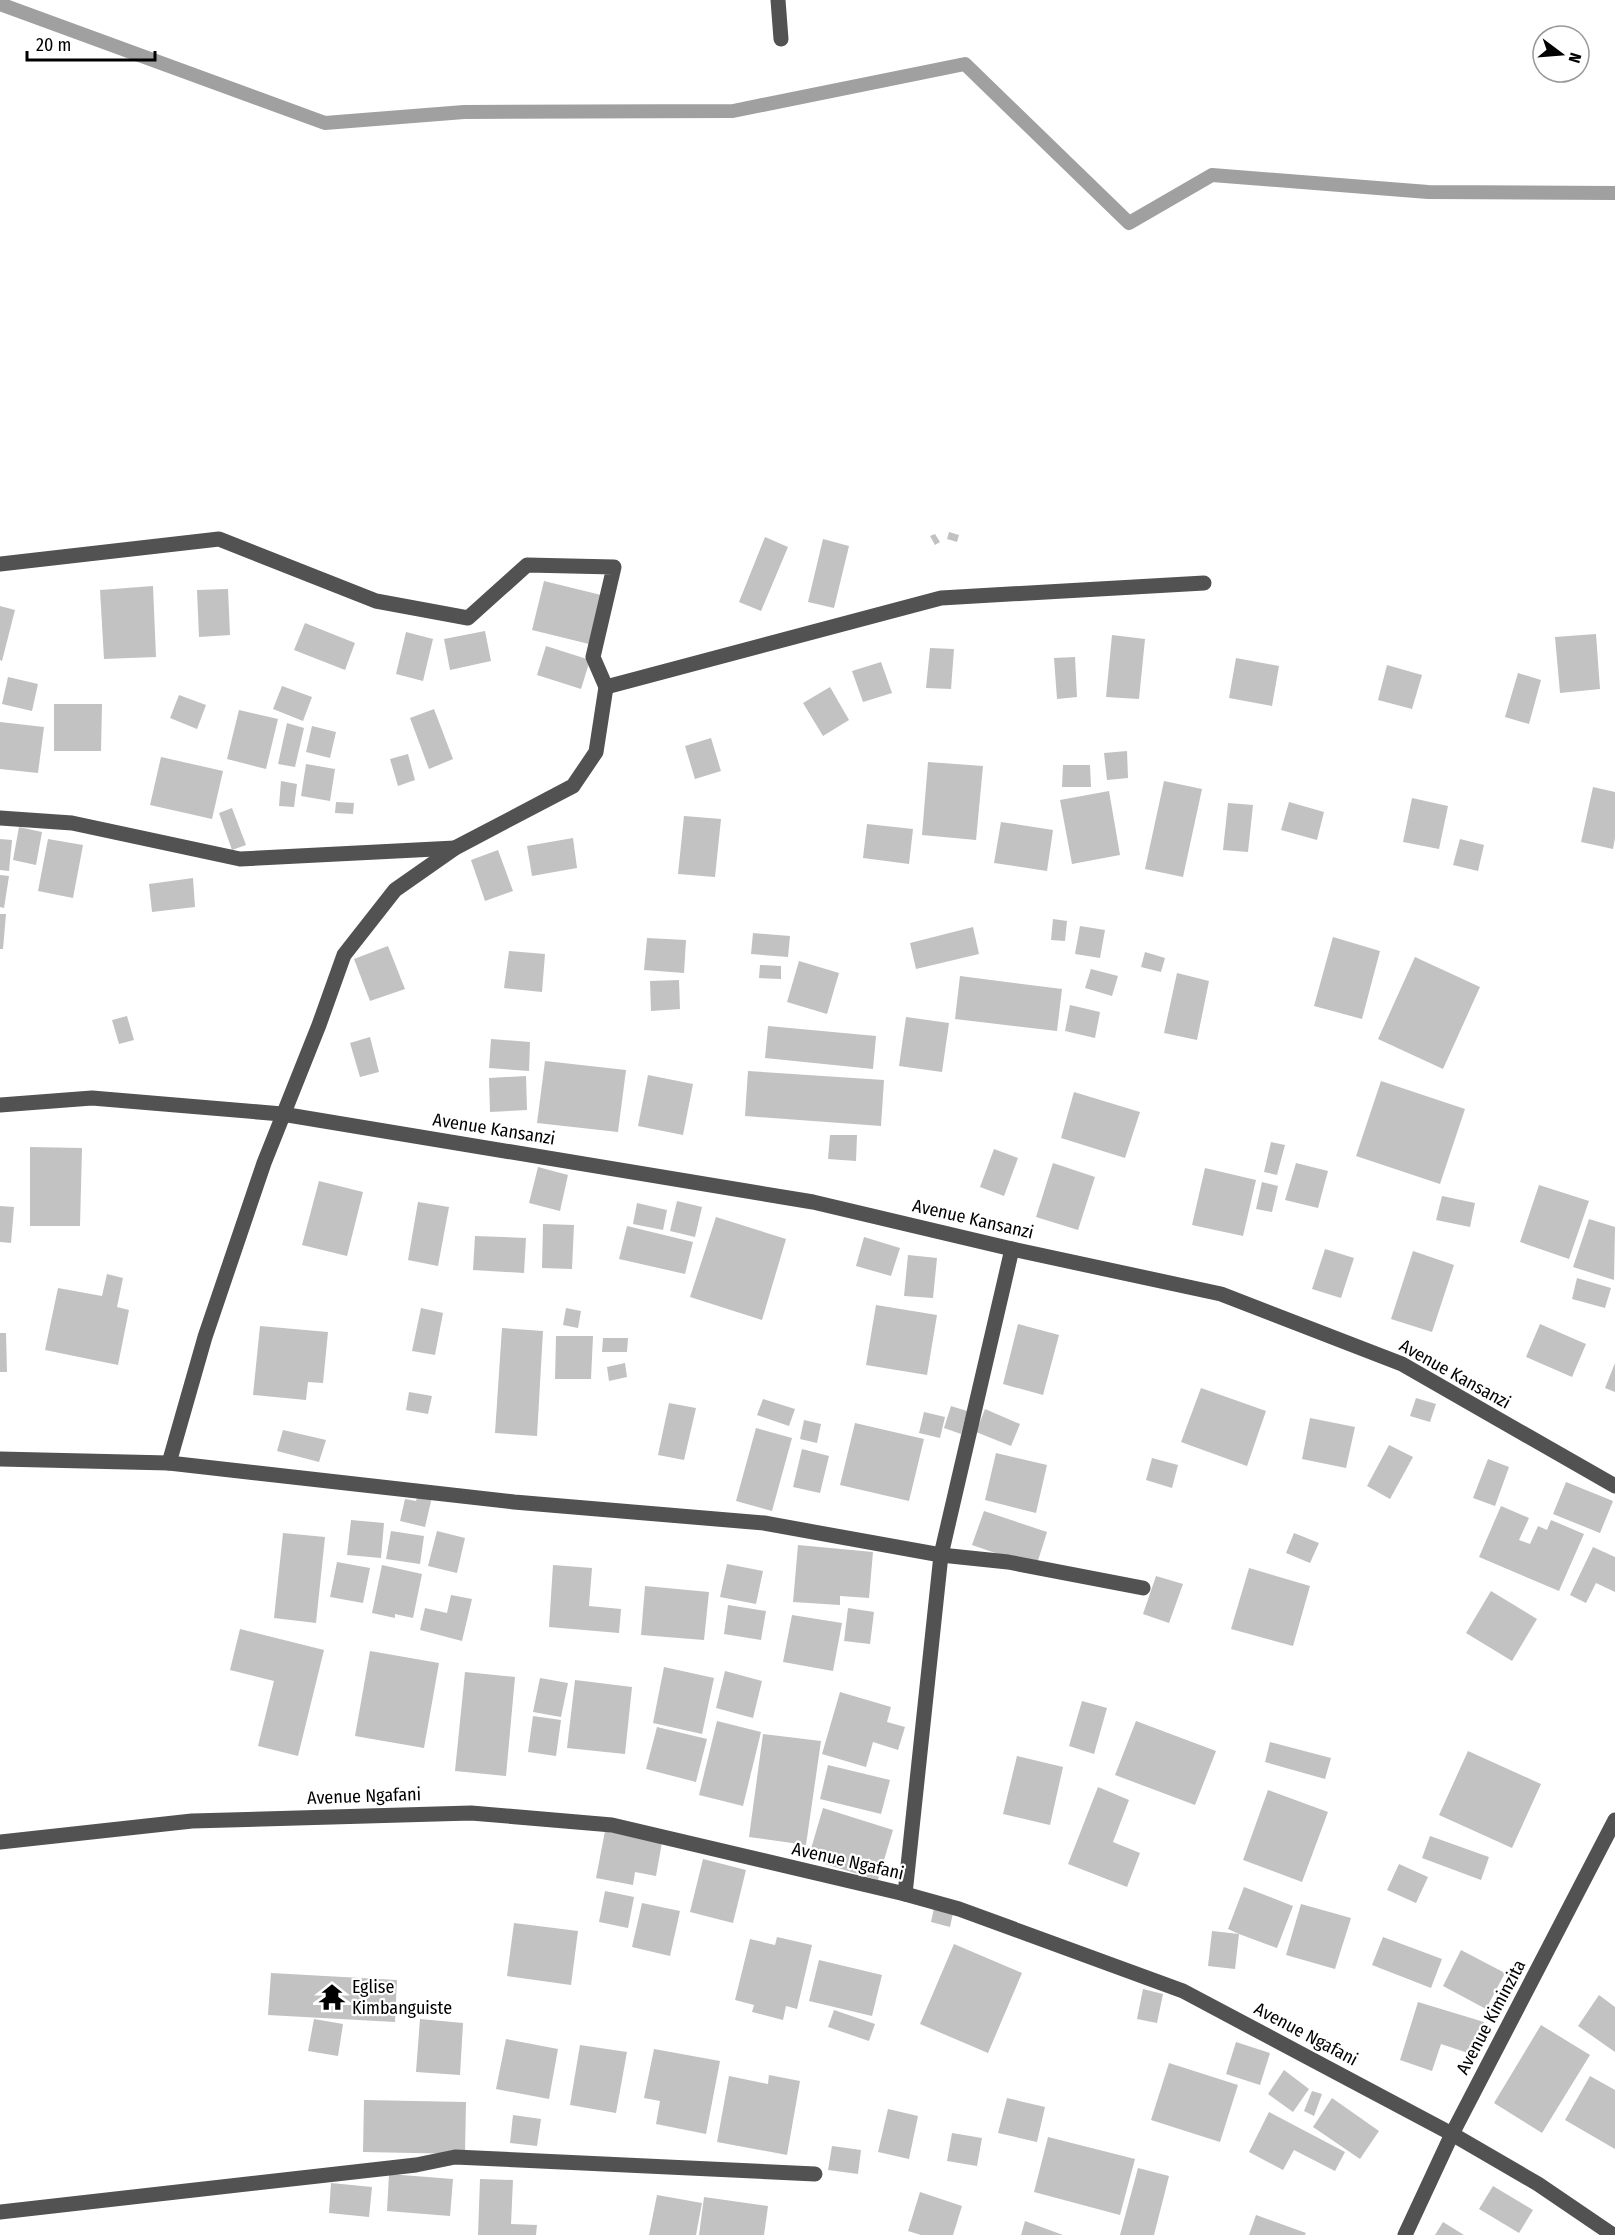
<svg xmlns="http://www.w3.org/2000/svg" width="1615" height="2235" viewBox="0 0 1615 2235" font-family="'Fira Sans Condensed',sans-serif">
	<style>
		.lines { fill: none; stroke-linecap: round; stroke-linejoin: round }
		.stream { stroke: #a0a0a0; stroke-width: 14 }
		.building { fill: #c2c2c2 }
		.minor { stroke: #525252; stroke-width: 15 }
		.labels { text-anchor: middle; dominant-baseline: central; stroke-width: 4.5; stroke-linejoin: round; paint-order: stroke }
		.street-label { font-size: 18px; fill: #000; stroke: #fff }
		.poi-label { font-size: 18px; fill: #000; stroke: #fff; text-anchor: start }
	</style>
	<rect width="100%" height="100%" fill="#fff"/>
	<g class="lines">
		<polyline class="stream" points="0,4 325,123 464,112 733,111 965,64 1129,223 1212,175 1428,192 1615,193"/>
	</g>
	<g class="building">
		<polygon points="949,532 959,535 957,542 947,539"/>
		<polygon points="935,534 940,542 935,545 930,536"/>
		<polygon points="765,537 788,547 761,611 739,602"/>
		<polygon points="823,539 849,546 834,608 808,602"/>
		<polygon points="544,581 601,595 589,644 532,630"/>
		<polygon points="153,586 156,657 104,659 100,590"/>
		<polygon points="228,589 230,635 199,637 197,590"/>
		<polygon points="0,606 15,610 2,661 0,660"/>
		<polygon points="305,623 355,643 345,670 294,650"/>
		<polygon points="485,631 491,661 450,670 444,639"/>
		<polygon points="406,632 433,639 423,681 396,674"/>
		<polygon points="1596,634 1600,689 1560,693 1555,637"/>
		<polygon points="1112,635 1145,639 1139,699 1106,697"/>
		<polygon points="546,646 590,660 581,689 537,675"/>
		<polygon points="930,648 954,649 951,689 926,688"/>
		<polygon points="1075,657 1077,697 1057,699 1054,658"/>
		<polygon points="1236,658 1279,666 1272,706 1229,698"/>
		<polygon points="881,662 892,693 863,702 852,671"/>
		<polygon points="1387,665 1422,675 1412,709 1378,700"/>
		<polygon points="1518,673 1541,680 1529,724 1505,717"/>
		<polygon points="8,677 38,684 32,711 2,704"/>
		<polygon points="282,686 312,697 303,721 273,709"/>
		<polygon points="830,687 849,720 823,736 803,703"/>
		<polygon points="179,695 206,705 197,729 170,718"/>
		<polygon points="54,704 102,704 101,751 54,751"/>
		<polygon points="434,709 453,759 429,769 410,718"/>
		<polygon points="239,710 278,719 266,769 227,759"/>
		<polygon points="0,722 44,727 38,773 0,769"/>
		<polygon points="287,723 304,728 295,767 278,764"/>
		<polygon points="312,726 336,732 330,758 306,752"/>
		<polygon points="711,738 721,771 695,779 685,746"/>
		<polygon points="1127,751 1128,778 1107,780 1104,753"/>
		<polygon points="408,754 415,780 398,786 390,759"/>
		<polygon points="161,757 223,771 212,819 150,805"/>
		<polygon points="928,762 983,766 976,840 922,835"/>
		<polygon points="306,764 335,769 330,801 301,796"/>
		<polygon points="1063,765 1090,765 1091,787 1062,787"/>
		<polygon points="281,781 297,784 294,807 279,806"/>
		<polygon points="1164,781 1202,789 1183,877 1145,869"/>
		<polygon points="1593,787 1615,792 1615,838 1613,849 1581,842"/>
		<polygon points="1109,791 1120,855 1072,864 1060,800"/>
		<polygon points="1412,798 1448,806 1439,849 1403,842"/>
		<polygon points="336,802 354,803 353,814 335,813"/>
		<polygon points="1289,802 1324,812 1317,840 1281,830"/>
		<polygon points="1228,803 1253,805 1248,852 1223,850"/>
		<polygon points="232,808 246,845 232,850 219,813"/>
		<polygon points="684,816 721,819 715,877 678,874"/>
		<polygon points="1001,822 1053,830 1047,871 994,863"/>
		<polygon points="867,824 913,829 909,864 863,858"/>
		<polygon points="19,827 42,832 36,865 13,860"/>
		<polygon points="573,838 577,868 532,876 527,846"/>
		<polygon points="0,839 12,840 9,871 0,870"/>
		<polygon points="48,839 83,845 73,898 38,891"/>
		<polygon points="1460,839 1484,845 1478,871 1453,865"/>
		<polygon points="498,850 513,891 485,901 471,860"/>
		<polygon points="0,875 9,876 4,908 0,907"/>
		<polygon points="193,878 195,907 152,912 149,884"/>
		<polygon points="0,914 6,914 3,949 0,949"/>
		<polygon points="1053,919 1067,921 1065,941 1051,940"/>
		<polygon points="1080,926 1105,930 1100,958 1075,954"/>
		<polygon points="973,927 979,954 916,969 910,943"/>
		<polygon points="753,933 790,936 788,957 751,954"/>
		<polygon points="1333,937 1380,951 1362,1019 1314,1006"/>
		<polygon points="647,938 686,940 684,973 644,970"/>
		<polygon points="388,946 405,989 370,1001 354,959"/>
		<polygon points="509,951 545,954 542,992 504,988"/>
		<polygon points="1145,952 1165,958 1161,972 1141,967"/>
		<polygon points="1415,957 1480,987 1443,1069 1378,1039"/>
		<polygon points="799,961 839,973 827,1014 787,1002"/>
		<polygon points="760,965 781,966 781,979 759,978"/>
		<polygon points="1091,969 1118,976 1112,996 1085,988"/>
		<polygon points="1177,973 1209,981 1197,1040 1164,1033"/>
		<polygon points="960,976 1062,989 1057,1031 955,1019"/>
		<polygon points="679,980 680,1009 651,1011 650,981"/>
		<polygon points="1070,1005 1100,1012 1095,1038 1065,1031"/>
		<polygon points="127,1016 134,1040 119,1044 112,1020"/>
		<polygon points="906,1017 949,1023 942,1072 899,1066"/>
		<polygon points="768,1026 876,1036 873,1069 765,1058"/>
		<polygon points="370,1037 379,1072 360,1077 350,1043"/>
		<polygon points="491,1039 530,1042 529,1071 489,1068"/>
		<polygon points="545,1061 626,1070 618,1132 537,1123"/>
		<polygon points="748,1071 884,1080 881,1126 745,1116"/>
		<polygon points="648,1075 693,1084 683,1135 638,1126"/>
		<polygon points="526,1076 527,1110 490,1112 489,1078"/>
		<polygon points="1381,1081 1465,1109 1440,1184 1356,1156"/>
		<polygon points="1074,1092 1140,1112 1125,1158 1061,1138"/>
		<polygon points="830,1135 857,1135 856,1161 828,1159"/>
		<polygon points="1271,1142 1285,1145 1277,1175 1264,1172"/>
		<polygon points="30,1147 82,1148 80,1226 30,1226"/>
		<polygon points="994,1149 1018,1158 1004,1196 980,1187"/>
		<polygon points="1053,1163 1095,1177 1078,1230 1036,1217"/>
		<polygon points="1296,1163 1328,1171 1318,1208 1285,1200"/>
		<polygon points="538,1167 568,1175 560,1211 529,1203"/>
		<polygon points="1205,1168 1256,1180 1243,1236 1192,1225"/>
		<polygon points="319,1181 363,1192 347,1256 302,1245"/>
		<polygon points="1262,1182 1278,1186 1272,1212 1256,1209"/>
		<polygon points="1539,1185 1589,1201 1569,1259 1520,1242"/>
		<polygon points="1442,1196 1475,1203 1470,1227 1436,1220"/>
		<polygon points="677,1201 702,1207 695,1237 670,1231"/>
		<polygon points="418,1202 449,1207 438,1266 408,1260"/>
		<polygon points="637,1203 667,1210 663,1230 633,1224"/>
		<polygon points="0,1206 14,1207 11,1243 0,1242"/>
		<polygon points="716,1217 786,1239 762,1320 690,1297"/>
		<polygon points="1589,1219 1615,1227 1614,1280 1573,1267"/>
		<polygon points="543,1224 574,1225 572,1269 542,1268"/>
		<polygon points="627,1226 693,1242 685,1274 619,1259"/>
		<polygon points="475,1236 526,1238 524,1273 473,1270"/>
		<polygon points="864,1237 900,1248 891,1276 856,1266"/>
		<polygon points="1325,1249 1354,1258 1341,1298 1312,1289"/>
		<polygon points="1413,1251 1454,1265 1432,1332 1391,1319"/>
		<polygon points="908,1255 937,1258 933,1298 904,1296"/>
		<polygon points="107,1274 123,1278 117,1307 129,1310 118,1365 45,1350 58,1288 102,1296"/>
		<polygon points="1577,1278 1611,1288 1605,1308 1572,1299"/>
		<polygon points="876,1305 937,1315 927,1375 866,1365"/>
		<polygon points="421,1308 443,1313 435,1355 412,1351"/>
		<polygon points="566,1308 581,1311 578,1328 563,1325"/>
		<polygon points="1018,1324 1059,1335 1043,1395 1003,1384"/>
		<polygon points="1540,1324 1586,1344 1572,1377 1526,1357"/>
		<polygon points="260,1326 328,1332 323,1383 308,1382 306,1400 253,1395"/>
		<polygon points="502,1328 543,1331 537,1436 495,1433"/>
		<polygon points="0,1333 6,1333 7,1372 0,1372"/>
		<polygon points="556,1336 593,1336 591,1379 555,1379"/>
		<polygon points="603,1338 628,1338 627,1352 602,1352"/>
		<polygon points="625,1363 627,1377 609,1381 607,1367"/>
		<polygon points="1615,1363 1615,1392 1605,1388"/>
		<polygon points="1201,1388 1266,1411 1247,1466 1181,1442"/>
		<polygon points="409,1392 432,1396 428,1414 406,1410"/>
		<polygon points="1416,1398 1436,1404 1430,1422 1410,1416"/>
		<polygon points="763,1399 795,1409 789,1426 757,1415"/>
		<polygon points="669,1403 696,1408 684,1460 658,1455"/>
		<polygon points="951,1406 967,1411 961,1434 944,1428"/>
		<polygon points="985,1409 1020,1424 1011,1446 976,1432"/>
		<polygon points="924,1412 945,1417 940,1438 919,1433"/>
		<polygon points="1310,1418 1355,1427 1346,1468 1302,1459"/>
		<polygon points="804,1420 821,1424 817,1443 800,1439"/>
		<polygon points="855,1423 924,1439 909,1501 840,1485"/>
		<polygon points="756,1428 792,1438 772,1511 736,1501"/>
		<polygon points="283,1430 326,1440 319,1462 277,1451"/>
		<polygon points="1389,1445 1413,1457 1390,1499 1367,1486"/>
		<polygon points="802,1449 829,1456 820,1493 793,1487"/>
		<polygon points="996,1453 1047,1465 1036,1513 985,1500"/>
		<polygon points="1152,1458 1178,1465 1172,1488 1146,1480"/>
		<polygon points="1488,1459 1509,1467 1495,1506 1473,1498"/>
		<polygon points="1566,1482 1613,1501 1600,1533 1553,1514"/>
		<polygon points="418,1494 432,1497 425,1527 400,1521 405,1499 416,1501"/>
		<polygon points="1501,1506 1529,1518 1519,1540 1530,1544 1538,1526 1547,1530 1551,1520 1584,1534 1559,1591 1479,1557"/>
		<polygon points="984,1511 1047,1532 1036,1567 972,1545"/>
		<polygon points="351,1520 384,1523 381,1558 347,1555"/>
		<polygon points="391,1531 424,1536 420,1564 386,1559"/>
		<polygon points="437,1531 465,1538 457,1573 428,1566"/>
		<polygon points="283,1533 325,1537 316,1623 274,1618"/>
		<polygon points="1294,1533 1319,1543 1310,1563 1286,1553"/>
		<polygon points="798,1545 873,1552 869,1598 840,1596 840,1605 793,1602"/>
		<polygon points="1593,1547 1615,1557 1615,1592 1596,1583 1586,1603 1570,1595"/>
		<polygon points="337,1562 370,1568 363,1603 330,1597"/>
		<polygon points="727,1564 763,1571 756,1604 720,1597"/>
		<polygon points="382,1565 422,1574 413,1618 395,1614 395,1618 372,1613"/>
		<polygon points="553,1565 592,1568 589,1606 621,1609 619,1633 549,1627"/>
		<polygon points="1249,1568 1310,1586 1293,1646 1231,1629"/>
		<polygon points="1156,1576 1183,1584 1169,1623 1143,1614"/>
		<polygon points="645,1586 709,1592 704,1640 641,1635"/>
		<polygon points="1491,1591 1537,1619 1512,1661 1466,1633"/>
		<polygon points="451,1595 472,1599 462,1641 420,1630 425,1608 447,1613"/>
		<polygon points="728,1605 766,1611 761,1640 724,1634"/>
		<polygon points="848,1608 874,1612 870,1644 844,1641"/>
		<polygon points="792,1615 842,1623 833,1671 783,1662"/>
		<polygon points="240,1629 324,1650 298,1756 258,1746 274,1681 230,1670"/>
		<polygon points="370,1651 439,1663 424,1748 355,1736"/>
		<polygon points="664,1667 714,1678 702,1734 653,1723"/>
		<polygon points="725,1671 762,1681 753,1718 716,1708"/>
		<polygon points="465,1672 515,1677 506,1776 455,1771"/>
		<polygon points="540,1678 568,1683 561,1717 533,1712"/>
		<polygon points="575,1680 632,1687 625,1754 567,1748"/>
		<polygon points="840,1692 891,1707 887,1722 905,1727 898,1750 873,1742 866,1767 822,1754"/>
		<polygon points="1082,1701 1107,1708 1094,1754 1069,1746"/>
		<polygon points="533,1716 561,1720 556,1756 528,1752"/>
		<polygon points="717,1721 761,1732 743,1806 699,1795"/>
		<polygon points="1136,1721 1216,1751 1195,1805 1115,1775"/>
		<polygon points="657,1727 707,1739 696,1782 646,1769"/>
		<polygon points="763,1734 821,1741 806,1845 749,1837"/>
		<polygon points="1270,1742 1331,1758 1325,1779 1265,1762"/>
		<polygon points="1468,1751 1541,1784 1512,1848 1439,1815"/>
		<polygon points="1017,1756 1063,1767 1050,1825 1003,1814"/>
		<polygon points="828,1765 890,1780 881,1814 820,1799"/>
		<polygon points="1098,1787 1129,1800 1113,1842 1140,1853 1127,1887 1068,1864"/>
		<polygon points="1268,1790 1328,1812 1302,1882 1243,1860"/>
		<polygon points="823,1808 893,1830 878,1880 808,1859"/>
		<polygon points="605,1831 662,1842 656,1876 635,1872 633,1885 596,1878"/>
		<polygon points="1430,1836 1489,1857 1481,1880 1422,1858"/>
		<polygon points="703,1859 746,1870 733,1923 690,1912"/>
		<polygon points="1399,1864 1428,1877 1416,1903 1387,1890"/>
		<polygon points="1244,1887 1293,1906 1277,1948 1239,1934 1235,1969 1208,1966 1212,1931 1239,1934 1228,1929"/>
		<polygon points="605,1891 634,1897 628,1928 599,1922"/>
		<polygon points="642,1903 680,1911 670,1956 632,1947"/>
		<polygon points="1301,1904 1351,1918 1335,1969 1286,1955"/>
		<polygon points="934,1908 953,1913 950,1927 931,1922"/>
		<polygon points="514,1923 578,1931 571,1985 507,1976"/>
		<polygon points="777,1937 812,1945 797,2009 786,2006 783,2020 752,2012 754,2005 735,2000 750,1939 775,1945"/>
		<polygon points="1383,1937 1442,1959 1431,1988 1372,1965"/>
		<polygon points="954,1944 1022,1973 988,2053 920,2024"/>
		<polygon points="1461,1950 1505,1973 1486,2009 1443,1986"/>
		<polygon points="819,1960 882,1975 872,2016 809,2001"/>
		<polygon points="271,1973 397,1980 395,2022 268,2015"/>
		<polygon points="1143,1989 1163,1994 1157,2023 1137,2019"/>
		<polygon points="1599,1995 1615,2007 1615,2052 1578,2026"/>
		<polygon points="1418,2002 1484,2022 1474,2055 1441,2044 1432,2071 1400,2060"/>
		<polygon points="834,2010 875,2024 869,2041 828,2027"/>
		<polygon points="314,2019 343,2024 338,2056 308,2051"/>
		<polygon points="420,2019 463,2023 460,2075 416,2072"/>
		<polygon points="1541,2025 1590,2055 1542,2133 1494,2103"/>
		<polygon points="506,2039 558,2049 549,2099 496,2089"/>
		<polygon points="1236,2042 1270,2053 1260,2085 1226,2074"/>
		<polygon points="580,2045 627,2052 616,2113 570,2105"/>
		<polygon points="654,2049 720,2061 706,2134 656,2124 660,2101 644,2098"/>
		<polygon points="1169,2063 1238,2085 1220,2142 1151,2120"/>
		<polygon points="1284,2070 1309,2089 1293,2112 1268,2094"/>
		<polygon points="769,2075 800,2081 787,2155 717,2142 729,2076 768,2084"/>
		<polygon points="1590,2076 1615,2090 1615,2149 1565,2120"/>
		<polygon points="1312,2091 1322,2094 1314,2116 1304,2111"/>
		<polygon points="1007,2098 1045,2107 1037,2142 998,2133"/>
		<polygon points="1332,2098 1379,2131 1360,2159 1313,2127"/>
		<polygon points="364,2100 466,2102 465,2154 363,2152"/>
		<polygon points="888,2109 918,2116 909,2159 878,2152"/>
		<polygon points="1269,2112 1345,2152 1335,2171 1294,2150 1283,2170 1249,2152"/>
		<polygon points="513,2115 541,2119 537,2146 510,2143"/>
		<polygon points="952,2133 982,2138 977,2166 947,2161"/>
		<polygon points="1048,2137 1135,2159 1120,2215 1034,2192"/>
		<polygon points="832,2146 861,2150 858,2174 828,2170"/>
		<polygon points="1138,2168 1169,2176 1154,2235 1120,2235"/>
		<polygon points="389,2174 453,2179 450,2216 387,2211"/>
		<polygon points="480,2179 513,2180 511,2224 537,2225 536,2235 478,2235"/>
		<polygon points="331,2183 372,2187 369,2217 329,2213"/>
		<polygon points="1493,2186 1533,2210 1519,2233 1479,2209"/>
		<polygon points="920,2192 962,2206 953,2235 921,2235 908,2231"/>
		<polygon points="657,2195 702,2203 696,2235 649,2235"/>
		<polygon points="704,2197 768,2206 764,2235 699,2235"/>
		<polygon points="1256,2215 1306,2233 1305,2235 1249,2235"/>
		<polygon points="1025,2221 1063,2235 1021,2235"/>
		<polygon points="1443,2222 1464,2235 1435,2235"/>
	</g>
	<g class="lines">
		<g class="minor">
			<polyline points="778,0 781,39"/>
			<polyline points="0,564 219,539 376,601 468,618 527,565 614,567 593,657 606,687 596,752 573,786 455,848 395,890 344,955 319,1025 264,1163 205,1337 169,1463"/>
			<polyline points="606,687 941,598 1204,583"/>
			<polyline points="0,818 72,823 240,859 455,848"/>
			<polyline points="0,1105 92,1098 282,1114 813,1202 1012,1249 1221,1294 1402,1364 1615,1486"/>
			<polyline points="0,1459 169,1463 514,1502 764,1523 941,1555 1008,1562 1143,1588"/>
			<polyline points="0,1842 192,1821 471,1813 612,1825 905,1894 959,1909 1183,1991 1452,2134 1538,2184 1613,2235"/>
			<polyline points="905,1894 941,1555 1012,1249"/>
			<polyline points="0,2212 416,2165 455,2157 815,2174"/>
			<polyline points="1405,2235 1452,2134 1615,1820"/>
		</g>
	</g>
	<defs>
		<symbol id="temple-bare" viewBox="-9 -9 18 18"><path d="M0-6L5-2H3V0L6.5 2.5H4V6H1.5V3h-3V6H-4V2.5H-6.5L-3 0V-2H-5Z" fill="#000" stroke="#fff" stroke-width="2.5" paint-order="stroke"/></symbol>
	</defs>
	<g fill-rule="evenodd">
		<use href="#temple-bare" x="313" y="1978" width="38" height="38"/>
	</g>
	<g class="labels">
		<g class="street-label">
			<text transform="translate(494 1129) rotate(9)">Avenue Kansanzi</text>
			<text transform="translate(973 1219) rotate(13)">Avenue Kansanzi</text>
			<text transform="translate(1455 1374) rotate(29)">Avenue Kansanzi</text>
			<text transform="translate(364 1796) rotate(-2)">Avenue Ngafani</text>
			<text transform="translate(848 1861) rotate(13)">Avenue Ngafani</text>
			<text transform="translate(1491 2017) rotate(-62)">Avenue Kiminzita</text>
			<text transform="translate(1306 2034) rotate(28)">Avenue Ngafani</text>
		</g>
		<g class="poi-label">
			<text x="352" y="1987">Eglise<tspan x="352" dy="21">Kimbanguiste</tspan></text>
		</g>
	</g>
	<g transform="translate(1561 54) rotate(106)"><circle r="28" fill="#ffffff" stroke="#999999" stroke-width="1.5"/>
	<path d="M0-4.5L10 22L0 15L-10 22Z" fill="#000000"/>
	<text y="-9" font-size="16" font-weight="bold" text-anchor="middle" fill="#000000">N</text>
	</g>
	<path d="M27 51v9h128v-9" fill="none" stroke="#000000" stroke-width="3"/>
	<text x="36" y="51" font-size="18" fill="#000000" stroke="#ffffff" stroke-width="4.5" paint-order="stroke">20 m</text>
</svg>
